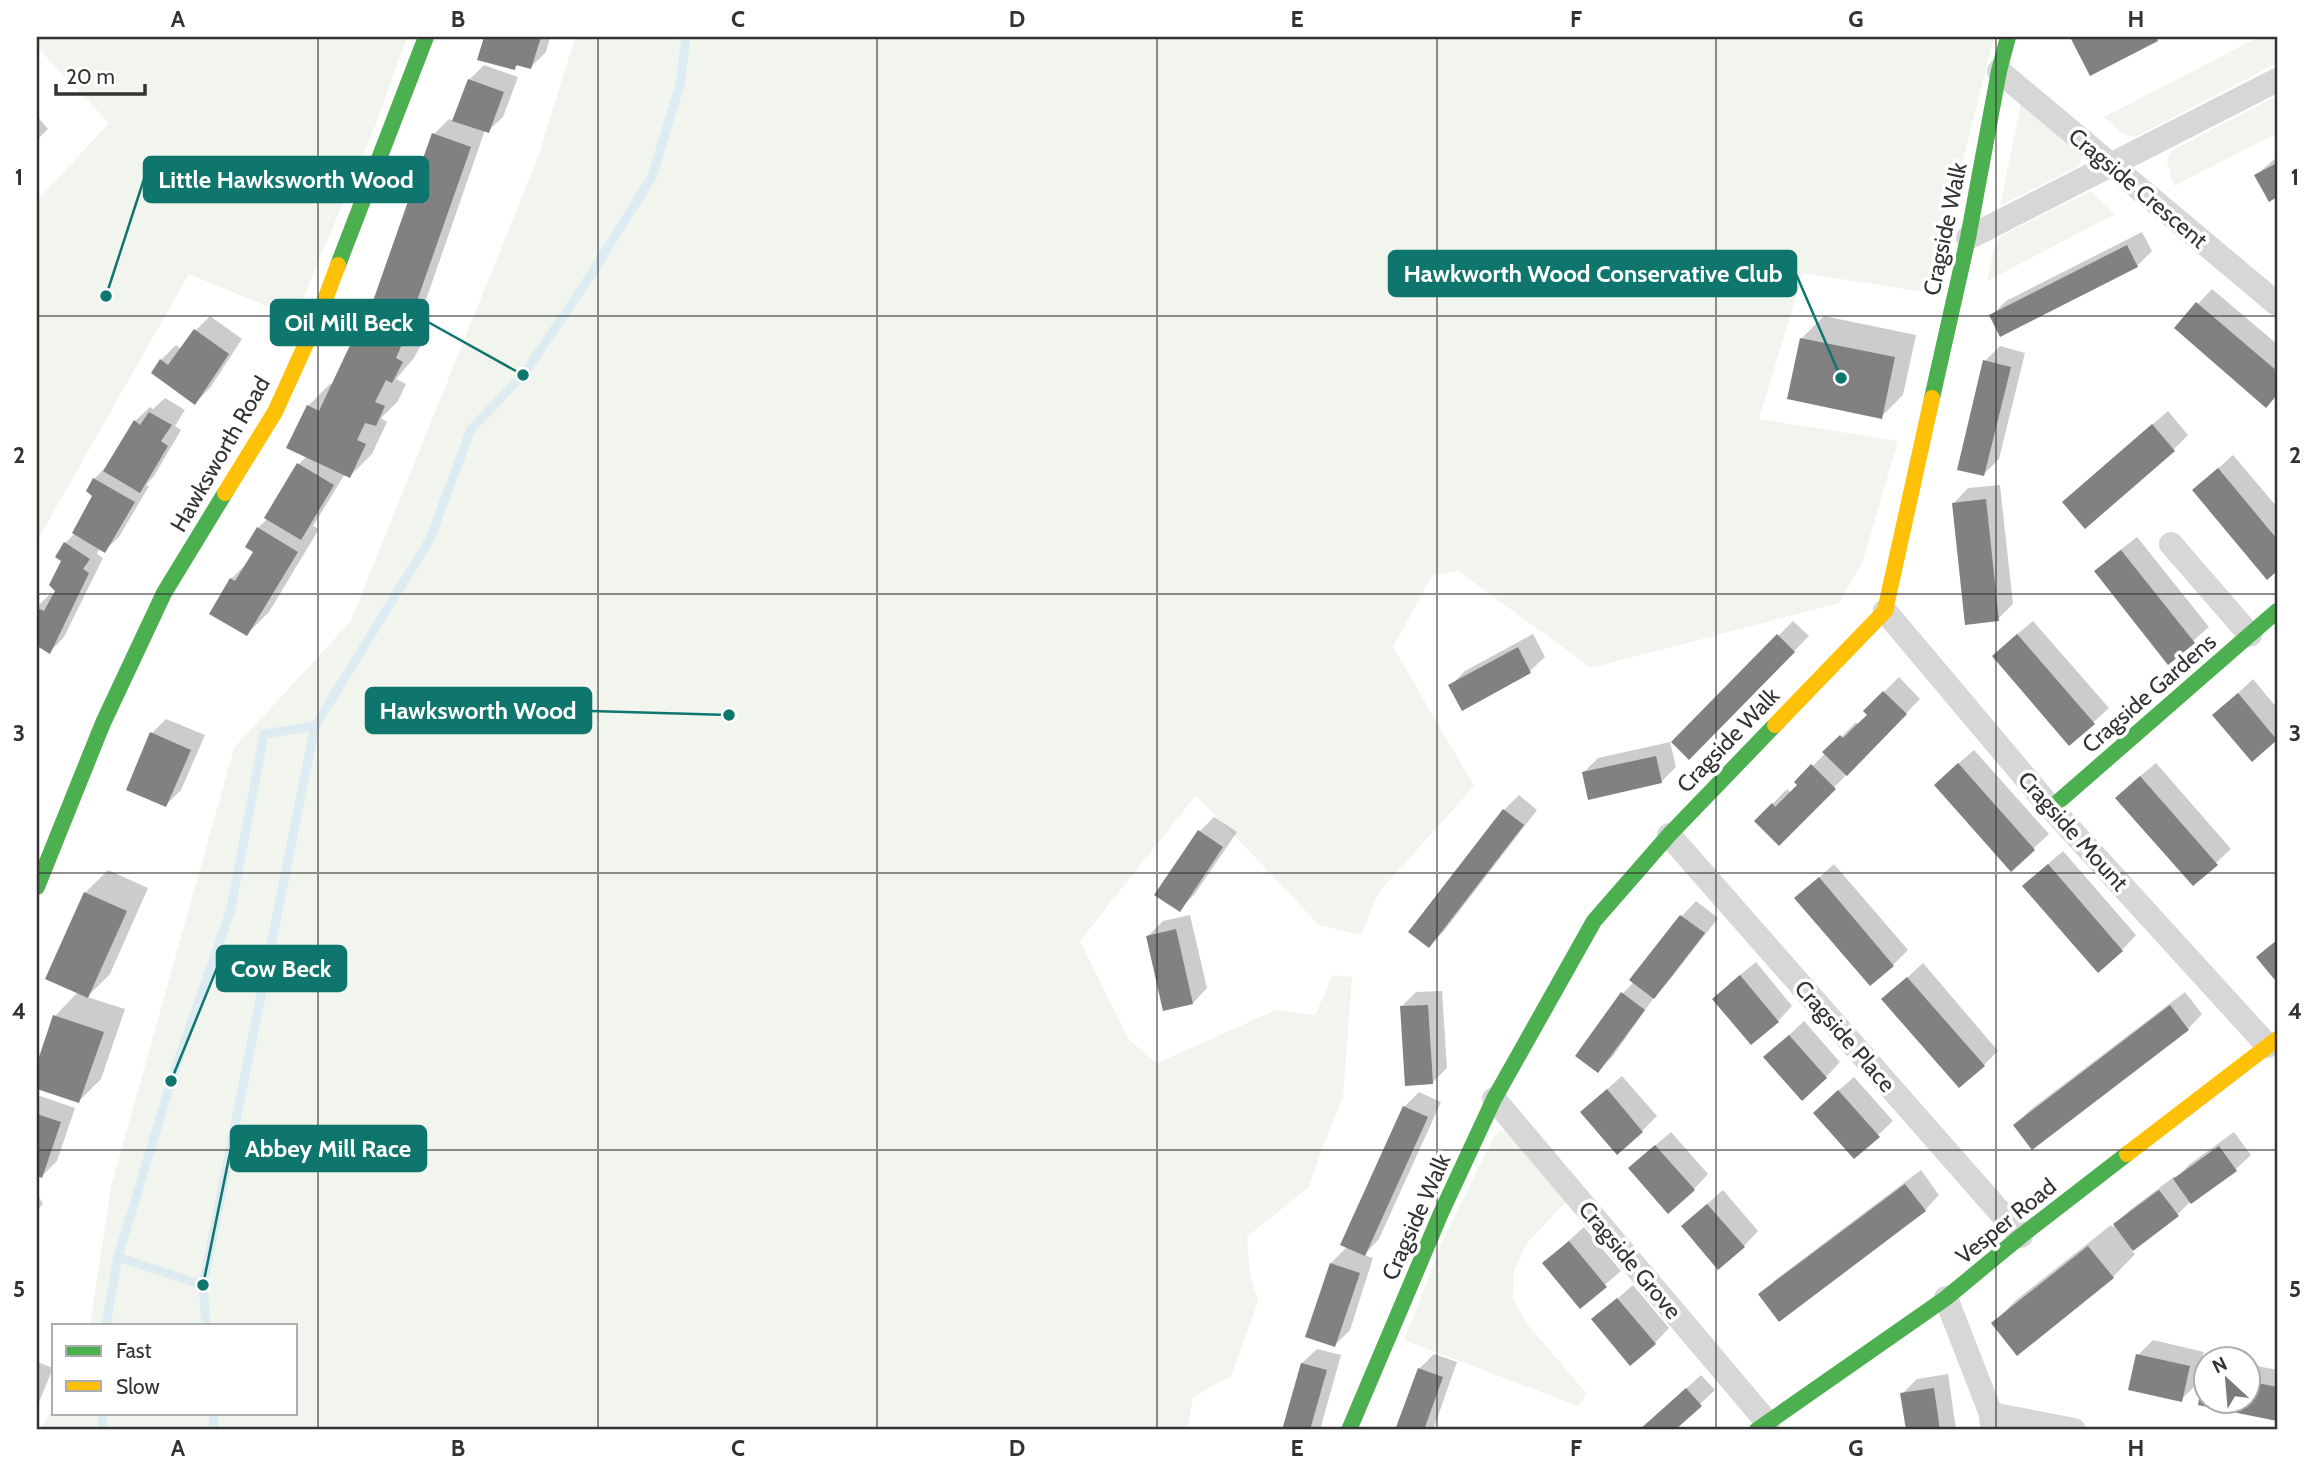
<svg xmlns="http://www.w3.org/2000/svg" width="2314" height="1467" viewBox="0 0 2314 1467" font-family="Cabin,sans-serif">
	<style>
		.green { fill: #f1f5ed }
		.shadow { fill: #0003 }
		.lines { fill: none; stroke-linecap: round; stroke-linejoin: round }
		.stream { stroke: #ddebf3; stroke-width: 9 }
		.building { fill: #818181 }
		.street { stroke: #d7d7d7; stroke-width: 24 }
		.fast { stroke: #4caf50; stroke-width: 16 }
		.slow { stroke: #ffc107; stroke-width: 16 }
		.grid { fill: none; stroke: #333; stroke-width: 2; stroke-opacity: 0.55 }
		.labels { text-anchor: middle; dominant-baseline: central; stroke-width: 7; stroke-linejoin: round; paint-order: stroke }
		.street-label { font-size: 23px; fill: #333; stroke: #fff }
		.leader { fill: none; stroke: #0f766e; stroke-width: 2.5 }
		.callout-dot { fill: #0f766e; stroke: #fff; stroke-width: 2.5 }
		.callout { fill: #0f766e; stroke: #0f766e; stroke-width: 2.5 }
		.callout-label { font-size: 24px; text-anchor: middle; font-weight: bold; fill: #fff }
		.neatline { fill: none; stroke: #333; stroke-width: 2.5 }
		.grid-label { font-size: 23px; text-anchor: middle; font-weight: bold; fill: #333 }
	</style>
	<rect width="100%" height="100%" fill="#fff"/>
	<g class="green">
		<polygon points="37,37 407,37 376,124 295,318 189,274 37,541 37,201 109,123 37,47"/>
		<polygon points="575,37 1994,37 1930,293 1803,273 1759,419 1898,441 1863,561 1839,603 1591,668 1458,571 1432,576 1393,647 1474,786 1379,892 1361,935 1319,925 1196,795 1080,941 1129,1040 1157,1063 1276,1010 1315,1015 1333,975 1352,977 1343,1098 1321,1151 1309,1187 1247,1237 1250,1274 1258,1302 1231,1376 1193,1397 1187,1430 40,1430 54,1405 54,1413 296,1413 296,1325 90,1325 111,1187 234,748 351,621 539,154"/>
		<polygon points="2259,37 2277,37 2277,63 2136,137 2123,134 2104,117"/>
		<polygon points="2277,96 2277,133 2174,186 2167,161 2171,151"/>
		<polygon points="2021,103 2077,151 2082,160 2077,167 2000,206"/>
		<polygon points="2091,191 2115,214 1987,281 1993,250 2001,236"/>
		<polygon points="1500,1131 1511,1131 1568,1200 1527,1243 1514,1271 1513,1299 1528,1325 1587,1394 1578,1406 1404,1340 1445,1235 1494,1137"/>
	</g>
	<g class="shadow">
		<polygon points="486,37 550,37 546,52 531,67 519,64 514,69 480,59"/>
		<polygon points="2072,37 2160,37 2090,73"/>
		<polygon points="484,65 518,77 503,117 488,131 485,130 419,320 423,322 417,336 424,339 414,358 396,379 406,384 398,401 381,418 387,422 372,454 350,476 345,474 313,526 319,529 269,612 247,634 231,579 248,562 255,551 258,528 268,518 299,464 307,456 308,406 330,384 333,385 362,325 370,317 434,134 449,119 454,121 469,80"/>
		<polygon points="37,116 48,129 37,140"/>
		<polygon points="2277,157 2277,195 2269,199 2256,175"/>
		<polygon points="2142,232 2152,251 2137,266 1991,316 2006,301"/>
		<polygon points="2212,289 2277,344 2277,394 2266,405 2198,304"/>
		<polygon points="210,316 242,339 210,388 195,403 153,373 161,360 176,345 182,350 196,330"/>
		<polygon points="1824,316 1916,335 1903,395 1881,417 1802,338"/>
		<polygon points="2000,346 2025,353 1999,459 1984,474 1985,361"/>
		<polygon points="165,398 185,410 175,426 181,430 154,476 146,485 149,486 119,537 104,551 100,548 97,554 103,558 64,637 50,652 37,644 37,607 51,593 55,595 63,560 57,556 65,543 75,533 94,495 94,479 109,464 135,421 150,407 153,409"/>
		<polygon points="2168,411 2188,435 2173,450 2079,488"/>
		<polygon points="2233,455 2277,507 2277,569 2268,577 2194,490"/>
		<polygon points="2000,485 2013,604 1998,619 1954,503 1968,488"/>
		<polygon points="2137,537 2209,627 2169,662 2096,571 2111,557"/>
		<polygon points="1793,621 1809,636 1689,757 1674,742"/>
		<polygon points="2033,621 2109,708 2070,744 2009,641"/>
		<polygon points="1533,634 1545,657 1530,671 1462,709 1450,686 1465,671"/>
		<polygon points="1899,677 1920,699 1779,844 1756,821 1787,789 1791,793 1800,785 1797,782 1856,722 1859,725 1869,715 1865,711"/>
		<polygon points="2253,679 2277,708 2277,738 2252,760 2215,715"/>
		<polygon points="166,719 205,735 181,790 166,805 152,733"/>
		<polygon points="1670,742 1676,767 1661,782 1583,773 1598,758"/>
		<polygon points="1974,750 2049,834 2011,869 1951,770"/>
		<polygon points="2156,763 2231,849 2193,884 2132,783"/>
		<polygon points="1519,795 1537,810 1444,931 1429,946 1504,810"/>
		<polygon points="1214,817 1237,832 1194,895 1179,910 1200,831"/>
		<polygon points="2063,851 2136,935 2122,950 2039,872"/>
		<polygon points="1834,864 1908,950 1893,965 1797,898"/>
		<polygon points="108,870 148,888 110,974 87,997 125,1009 101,1079 79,1101 37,1087 37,1069 55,1016 78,992 85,893"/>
		<polygon points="1696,901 1718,918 1668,982 1657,993 1613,1056 1598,1071 1622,994 1634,982 1632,980 1682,916"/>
		<polygon points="1190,915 1207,988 1193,1003 1148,936 1163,921"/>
		<polygon points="1756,962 1792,1006 1778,1021 1729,984"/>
		<polygon points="1923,963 1998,1051 1984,1065 1896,988"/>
		<polygon points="1442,991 1447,1068 1432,1083 1401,1007 1416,992"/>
		<polygon points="2185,992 2202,1014 2188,1029 2015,1125 2030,1110"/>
		<polygon points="1804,1021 1840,1062 1826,1077 1766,1057"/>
		<polygon points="1622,1076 1657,1116 1642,1131 1597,1098"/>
		<polygon points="1854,1077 1893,1121 1878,1135 1830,1098"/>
		<polygon points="1419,1092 1441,1102 1379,1239 1364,1255 1373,1258 1350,1330 1335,1345 1331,1263 1348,1246 1404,1107"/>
		<polygon points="40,1096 75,1108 57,1161 42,1176 37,1174 37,1100"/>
		<polygon points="1671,1132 1708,1174 1694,1189 1645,1154"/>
		<polygon points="2234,1132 2251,1155 2236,1169 2191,1201 2178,1214 2131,1250 2135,1254 2113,1277 1993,1324 2015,1301 2111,1225 2113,1227 2130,1210 2175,1176 2176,1178 2190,1164"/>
		<polygon points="1921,1170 1939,1195 1925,1210 1761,1295 1775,1280"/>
		<polygon points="1723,1190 1758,1231 1744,1246 1698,1212"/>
		<polygon points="37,1194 43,1204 37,1210"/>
		<polygon points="1584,1227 1621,1271 1580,1306 1544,1263"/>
		<polygon points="1633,1285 1669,1328 1655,1343 1594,1319"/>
		<polygon points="2153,1340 2204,1352 2196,1385 2181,1400 2138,1355"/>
		<polygon points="1317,1349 1341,1355 1320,1430 1284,1430 1302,1363"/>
		<polygon points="1434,1354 1457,1362 1433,1430 1397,1430 1419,1369"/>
		<polygon points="37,1362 53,1368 37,1407"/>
		<polygon points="2248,1364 2277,1370 2277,1419 2200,1404 2206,1375 2206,1400 2248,1400"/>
		<polygon points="1948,1374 1956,1430 1907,1430 1902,1394 1917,1379"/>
		<polygon points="1701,1375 1715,1390 1672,1430 1640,1430"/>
	</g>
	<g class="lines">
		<g class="stream">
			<polyline points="118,1257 203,1285"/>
			<polyline points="106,1325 118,1257 171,1081 231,909 264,734 315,726"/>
			<polyline points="206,1325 203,1285 315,726 430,539 471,429 523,375 581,290 652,177 680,85 686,37"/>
			<polyline points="213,1413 214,1430"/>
			<polyline points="102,1430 103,1413"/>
		</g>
	</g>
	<g class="building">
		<polygon points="484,37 541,37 531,69 516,65 515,70 477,60"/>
		<polygon points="2070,37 2156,37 2158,41 2090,76"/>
		<polygon points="468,79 504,92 489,133 452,121"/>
		<polygon points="432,133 471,147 405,335 366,321"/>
		<polygon points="2277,163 2277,197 2269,202 2254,175"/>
		<polygon points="2127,245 2138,267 2000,337 1989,315"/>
		<polygon points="2196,302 2277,371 2277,395 2266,408 2174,328"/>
		<polygon points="360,324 402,344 396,358 403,362 392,383 386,380 375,402 385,406 376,426 365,423 357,440 366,444 350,478 286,448 307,405 319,411"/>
		<polygon points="194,329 229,354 195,405 151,373 160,359 168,365"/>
		<polygon points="1800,338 1895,357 1882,419 1787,399"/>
		<polygon points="1983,360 2011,367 1984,476 1957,470"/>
		<polygon points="149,412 172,425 161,441 168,446 140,493 103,471 134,420 140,425"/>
		<polygon points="2152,424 2175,451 2085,529 2062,502"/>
		<polygon points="297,463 334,485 301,540 264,518"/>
		<polygon points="2218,468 2277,539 2277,571 2267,580 2192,490"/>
		<polygon points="93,478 135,502 105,553 72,533 92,496 86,491"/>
		<polygon points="1986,499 1999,621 1965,625 1952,503"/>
		<polygon points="257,527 298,552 247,636 209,614 230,578 235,581 253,552 245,547"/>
		<polygon points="64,542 90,559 83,569 89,573 50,654 37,646 37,608 44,611 55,591 49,585 61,561 55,557"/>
		<polygon points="2121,550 2195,643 2168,665 2094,571"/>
		<polygon points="1777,634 1795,652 1689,760 1671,742"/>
		<polygon points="2017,634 2095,724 2069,746 1992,656"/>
		<polygon points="1518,647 1531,673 1462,711 1448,685"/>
		<polygon points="1883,691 1907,714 1847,776 1822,752 1840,735 1843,738 1853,728 1867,715 1863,711"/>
		<polygon points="2238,693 2277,740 2252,762 2212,715"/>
		<polygon points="150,732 191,750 166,807 126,790"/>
		<polygon points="1656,756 1662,783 1588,800 1582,772"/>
		<polygon points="1958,763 2035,850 2011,872 1934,785"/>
		<polygon points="1811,764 1836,789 1779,846 1754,821 1772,803 1775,807 1797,785 1794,782"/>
		<polygon points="2140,776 2218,865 2193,886 2115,798"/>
		<polygon points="1503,809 1524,825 1429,948 1408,932"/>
		<polygon points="1198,830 1223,847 1180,912 1154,895"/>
		<polygon points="2048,864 2123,951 2098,973 2022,886"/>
		<polygon points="1819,877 1894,966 1870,986 1794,898"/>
		<polygon points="84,892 127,911 88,998 45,979"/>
		<polygon points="1680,915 1705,933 1654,999 1629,980"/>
		<polygon points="1176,929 1193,1004 1163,1011 1146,936"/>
		<polygon points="2277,940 2277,977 2274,979 2256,957"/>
		<polygon points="1740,975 1779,1022 1751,1045 1712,999"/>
		<polygon points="1907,977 1985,1066 1959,1088 1881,999"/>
		<polygon points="1621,992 1645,1010 1598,1073 1575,1056"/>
		<polygon points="1428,1005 1433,1084 1405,1086 1400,1006"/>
		<polygon points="2170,1005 2189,1030 2032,1150 2013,1125"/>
		<polygon points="53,1015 104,1032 79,1103 37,1089 37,1063"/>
		<polygon points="1789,1035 1827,1078 1802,1101 1763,1057"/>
		<polygon points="1607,1089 1643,1132 1617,1155 1580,1112"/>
		<polygon points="1838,1090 1880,1137 1854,1159 1813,1113"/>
		<polygon points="1403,1106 1428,1117 1365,1256 1340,1245"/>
		<polygon points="37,1114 61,1122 42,1178 37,1176"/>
		<polygon points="1655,1145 1695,1190 1668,1214 1628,1168"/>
		<polygon points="2219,1146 2237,1171 2191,1204 2173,1179"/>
		<polygon points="1905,1184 1926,1211 1779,1322 1758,1294"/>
		<polygon points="2159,1190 2179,1216 2133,1251 2113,1224"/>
		<polygon points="1707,1204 1745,1247 1718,1270 1681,1226"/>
		<polygon points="1569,1241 1607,1287 1580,1309 1542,1263"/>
		<polygon points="2088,1246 2114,1278 2017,1356 1991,1323"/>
		<polygon points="1330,1263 1360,1273 1335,1347 1305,1337"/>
		<polygon points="1617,1298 1656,1344 1630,1366 1591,1319"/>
		<polygon points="2136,1354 2190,1366 2182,1402 2128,1390"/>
		<polygon points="1301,1363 1327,1370 1310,1430 1282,1430"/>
		<polygon points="1418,1368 1443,1377 1424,1430 1395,1430"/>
		<polygon points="2204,1372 2206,1401 2248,1401 2248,1381 2277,1387 2277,1421 2198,1405"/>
		<polygon points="1686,1388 1702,1406 1675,1430 1639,1430"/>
		<polygon points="1934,1388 1940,1430 1906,1430 1900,1393"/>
	</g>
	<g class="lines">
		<g class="street">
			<polyline points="1999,71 2277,304"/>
			<polyline points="1968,238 2277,80"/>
			<polyline points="2171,544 2250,635"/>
			<polyline points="1885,611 2051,808 2268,1046"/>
			<polyline points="1669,835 2021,1236"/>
			<polyline points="1494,1099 1767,1422 1768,1430"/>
			<polyline points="1946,1298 1991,1414 1992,1430"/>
			<polyline points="1991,1414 2074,1430"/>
		</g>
		<g class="fast">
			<polyline points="338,265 426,37"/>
			<polyline points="1932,398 1968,238 1999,71 2008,37"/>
			<polyline points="2051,808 2277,611"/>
			<polyline points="37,887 103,723 164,593 225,493"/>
			<polyline points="1349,1430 1441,1213 1494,1099 1594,921 1669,835 1775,725"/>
			<polyline points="1757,1430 1946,1298 2021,1236 2127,1154"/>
		</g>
		<g class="slow">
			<polyline points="225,493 275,412 320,313 338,265"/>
			<polyline points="1775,725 1885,611 1932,398"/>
			<polyline points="2127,1154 2277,1039"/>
		</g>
	</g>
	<path class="grid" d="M318,37v1393M598,37v1393M877,37v1393M1157,37v1393M1437,37v1393M1716,37v1393M1996,37v1393M37,316h2240M37,594h2240M37,873h2240M37,1150h2240"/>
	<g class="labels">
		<g class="street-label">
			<text transform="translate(2138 188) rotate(40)">Cragside Crescent</text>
			<text transform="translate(1945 229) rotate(-78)">Cragside Walk</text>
			<text transform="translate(220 454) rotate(-60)">Hawksworth Road</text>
			<text transform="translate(2149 693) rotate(-41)">Cragside Gardens</text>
			<text transform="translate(1728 740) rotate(-46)">Cragside Walk</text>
			<text transform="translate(2073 831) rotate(48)">Cragside Mount</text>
			<text transform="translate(1845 1036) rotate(49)">Cragside Place</text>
			<text transform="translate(1416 1217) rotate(-66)">Cragside Walk</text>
			<text transform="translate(2006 1221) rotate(-39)">Vesper Road</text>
			<text transform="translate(1630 1260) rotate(50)">Cragside Grove</text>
		</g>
	</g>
	<path class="leader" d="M106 296L144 179M1841 378L1796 274M523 375L428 322M729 715L591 711M171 1081L217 968M203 1285L231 1148"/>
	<g class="callout-dot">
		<circle cx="106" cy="296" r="7"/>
		<circle cx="1841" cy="378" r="7"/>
		<circle cx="523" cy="375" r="7"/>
		<circle cx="729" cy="715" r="7"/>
		<circle cx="171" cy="1081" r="7"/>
		<circle cx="203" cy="1285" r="7"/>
	</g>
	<g class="callout">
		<rect x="144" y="157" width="284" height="45" rx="7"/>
		<rect x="1389" y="251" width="407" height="45" rx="7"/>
		<rect x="271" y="300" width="157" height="45" rx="7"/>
		<rect x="366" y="688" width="225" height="45" rx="7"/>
		<rect x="217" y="946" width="129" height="45" rx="7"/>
		<rect x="231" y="1126" width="195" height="45" rx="7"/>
	</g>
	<g class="callout-label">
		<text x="286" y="188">Little Hawksworth Wood</text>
		<text x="1593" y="282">Hawkworth Wood Conservative Club</text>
		<text x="349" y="331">Oil Mill Beck</text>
		<text x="478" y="719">Hawksworth Wood</text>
		<text x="281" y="977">Cow Beck</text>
		<text x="328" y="1157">Abbey Mill Race</text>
	</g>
	<rect width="2314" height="1467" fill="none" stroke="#ffffff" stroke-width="77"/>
	<rect x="52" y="1324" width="245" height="91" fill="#ffffff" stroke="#adadad" stroke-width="2"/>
	<rect x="66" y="1346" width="35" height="10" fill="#4caf50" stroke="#adadad" stroke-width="2"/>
	<text x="116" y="1358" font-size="21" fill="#333333">Fast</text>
	<rect x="66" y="1381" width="35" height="10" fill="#ffc107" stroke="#adadad" stroke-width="2"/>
	<text x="116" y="1394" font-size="21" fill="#333333">Slow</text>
	<g transform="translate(2227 1380) rotate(334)"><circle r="33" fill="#ffffff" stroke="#adadad" stroke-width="2"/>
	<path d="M0-5L12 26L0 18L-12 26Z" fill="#7a7a7a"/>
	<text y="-10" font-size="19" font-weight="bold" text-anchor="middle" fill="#333333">N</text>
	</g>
	<path d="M56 84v10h89v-10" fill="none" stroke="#333333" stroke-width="3.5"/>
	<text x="66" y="84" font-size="21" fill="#333333" stroke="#ffffff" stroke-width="5" paint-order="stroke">20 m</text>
	<rect x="38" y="38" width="2238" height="1390" class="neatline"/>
	<g class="grid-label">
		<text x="178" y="27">A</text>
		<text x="458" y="27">B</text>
		<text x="738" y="27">C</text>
		<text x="1017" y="27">D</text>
		<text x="1297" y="27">E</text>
		<text x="1576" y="27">F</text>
		<text x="1856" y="27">G</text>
		<text x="2136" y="27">H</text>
		<text x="19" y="185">1</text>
		<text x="2295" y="185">1</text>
		<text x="19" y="463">2</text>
		<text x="2295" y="463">2</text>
		<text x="19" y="741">3</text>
		<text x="2295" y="741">3</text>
		<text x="19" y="1019">4</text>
		<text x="2295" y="1019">4</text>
		<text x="19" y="1297">5</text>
		<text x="2295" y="1297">5</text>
		<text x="178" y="1456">A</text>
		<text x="458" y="1456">B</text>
		<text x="738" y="1456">C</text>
		<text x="1017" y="1456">D</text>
		<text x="1297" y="1456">E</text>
		<text x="1576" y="1456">F</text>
		<text x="1856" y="1456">G</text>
		<text x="2136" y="1456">H</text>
	</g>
</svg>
